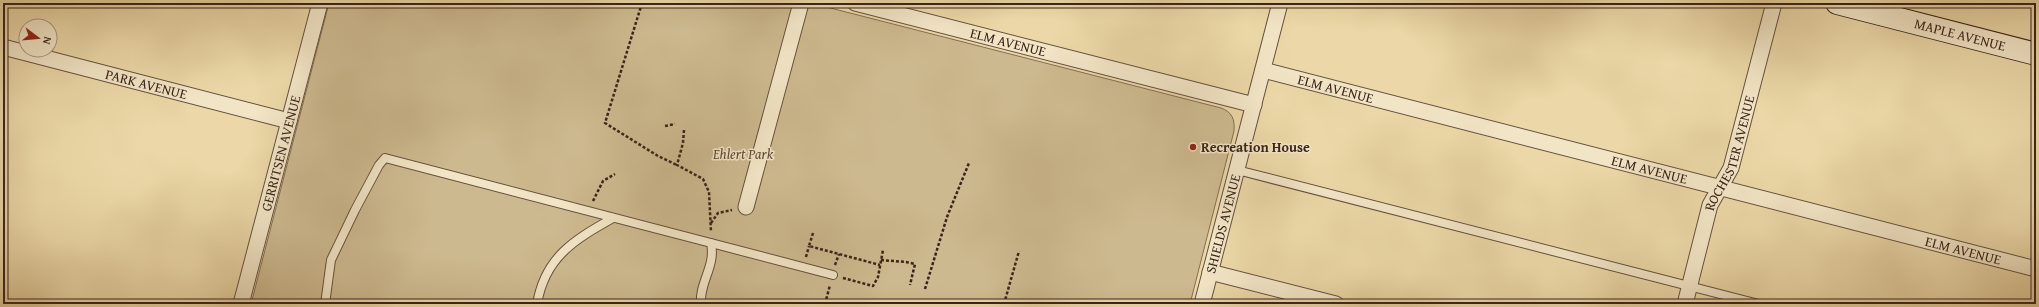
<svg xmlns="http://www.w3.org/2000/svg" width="2039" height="307" viewBox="0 0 2039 307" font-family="'Gentium Book Plus',serif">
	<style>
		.green { fill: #cdb98f; stroke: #836e54 }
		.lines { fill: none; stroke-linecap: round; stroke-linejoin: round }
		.lane-casing { stroke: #66513d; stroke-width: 10 }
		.street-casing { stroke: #66513d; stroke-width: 17 }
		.secondary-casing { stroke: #39241a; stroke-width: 24 }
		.path { stroke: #39241a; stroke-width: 2.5; stroke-dasharray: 3 2; stroke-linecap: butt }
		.lane { stroke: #f2e5c6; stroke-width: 8 }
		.street { stroke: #f2e5c6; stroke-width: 15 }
		.secondary { stroke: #f2e5c6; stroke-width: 22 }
		.poi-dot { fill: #8f2418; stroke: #f2e5c6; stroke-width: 1.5 }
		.labels { text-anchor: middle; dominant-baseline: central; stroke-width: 3; stroke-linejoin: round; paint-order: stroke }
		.street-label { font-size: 14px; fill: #39241a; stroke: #f2e5c6 }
		.poi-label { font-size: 14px; font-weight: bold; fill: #39241a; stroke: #f2e5c6; text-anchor: start }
		.park-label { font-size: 14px; font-style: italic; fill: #5e4937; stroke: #f2e5c6 }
	</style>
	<rect width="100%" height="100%" fill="#ebd7a7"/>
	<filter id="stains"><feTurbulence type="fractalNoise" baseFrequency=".005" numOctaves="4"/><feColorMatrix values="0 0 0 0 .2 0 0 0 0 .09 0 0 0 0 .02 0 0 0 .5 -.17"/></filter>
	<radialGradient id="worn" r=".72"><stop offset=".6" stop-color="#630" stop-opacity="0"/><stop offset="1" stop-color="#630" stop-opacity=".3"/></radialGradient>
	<path class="green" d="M329,3h482l410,105c11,4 14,11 13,23l-44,173h-939z"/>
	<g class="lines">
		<defs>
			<g id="lane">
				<polyline points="1237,170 1759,304"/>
				<polyline points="711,243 833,275"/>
				<path d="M325,304l6,-44 24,-50 24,-45 6,-7 326,85c5,24 -12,39 -10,61"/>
				<path d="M537,304c8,-47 37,-64 76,-86"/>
			</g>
			<g id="street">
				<path id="s1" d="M855,3l399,102"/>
				<path id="s2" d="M3,47l286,74"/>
				<path id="s3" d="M1263,70l773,199"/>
				<polyline points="746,207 801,3"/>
				<polyline points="1210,272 1336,304"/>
				<path id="s4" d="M241,304l79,-301"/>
				<path id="s5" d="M1202,304l78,-301"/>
				<path id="s6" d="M1685,304l25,-99 21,-37 43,-165"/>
			</g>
			<g id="secondary">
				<path id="s7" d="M1837,3l199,51"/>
			</g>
		</defs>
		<use href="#lane" class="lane-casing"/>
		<use href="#street" class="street-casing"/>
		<use href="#secondary" class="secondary-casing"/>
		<g class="path">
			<polyline points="642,3 605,123 658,156 677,165"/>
			<polyline points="665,126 675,124"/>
			<polyline points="684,130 683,143 677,165 703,179 709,192 711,232"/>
			<polyline points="593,201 603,181 615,174"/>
			<polyline points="711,223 718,213 732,210"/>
			<polyline points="813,233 809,246 880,265"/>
			<polyline points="806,257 809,246"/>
			<polyline points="881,260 906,262 915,264 910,285"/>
			<polyline points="835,265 839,254"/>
			<polyline points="843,278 873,286 878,277 883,250"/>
			<polyline points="925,289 947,217 969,163"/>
			<polyline points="825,304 830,285"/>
			<polyline points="1004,304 1019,251"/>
		</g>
		<use href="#lane" class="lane"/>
		<use href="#street" class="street"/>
		<use href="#secondary" class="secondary"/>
	</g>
	<circle class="poi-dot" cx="1193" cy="147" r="4"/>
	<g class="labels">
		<g class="street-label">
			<text stroke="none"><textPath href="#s7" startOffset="127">MAPLE AVENUE</textPath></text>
			<text stroke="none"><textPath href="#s1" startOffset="158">ELM AVENUE</textPath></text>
			<text stroke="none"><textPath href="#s2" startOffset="148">PARK AVENUE</textPath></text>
			<text stroke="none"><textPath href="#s3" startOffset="75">ELM AVENUE</textPath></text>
			<text stroke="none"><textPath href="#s4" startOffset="156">GERRITSEN AVENUE</textPath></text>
			<text stroke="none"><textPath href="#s6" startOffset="158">ROCHESTER AVENUE</textPath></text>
			<text stroke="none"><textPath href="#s3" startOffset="399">ELM AVENUE</textPath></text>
			<text stroke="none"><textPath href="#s5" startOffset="83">SHIELDS AVENUE</textPath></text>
			<text stroke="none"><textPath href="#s3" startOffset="723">ELM AVENUE</textPath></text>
		</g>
		<g class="poi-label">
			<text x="1201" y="147">Recreation House</text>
		</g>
		<g class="park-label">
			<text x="743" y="154">Ehlert Park</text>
		</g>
	</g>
	<rect width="2039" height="307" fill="none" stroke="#ebd7a7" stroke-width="16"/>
	<rect x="4" y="4" width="2031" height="299" fill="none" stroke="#39241a" stroke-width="2"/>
	<rect x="8" y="8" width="2023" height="291" fill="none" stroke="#39241a"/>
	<g transform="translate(38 38) rotate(106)"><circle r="19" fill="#f2e5c6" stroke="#a89881"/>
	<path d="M0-3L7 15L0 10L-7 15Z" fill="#8f2418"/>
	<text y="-6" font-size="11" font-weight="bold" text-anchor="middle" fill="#39241a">N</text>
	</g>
	<rect width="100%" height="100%" filter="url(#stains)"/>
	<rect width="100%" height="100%" fill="url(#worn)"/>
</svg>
